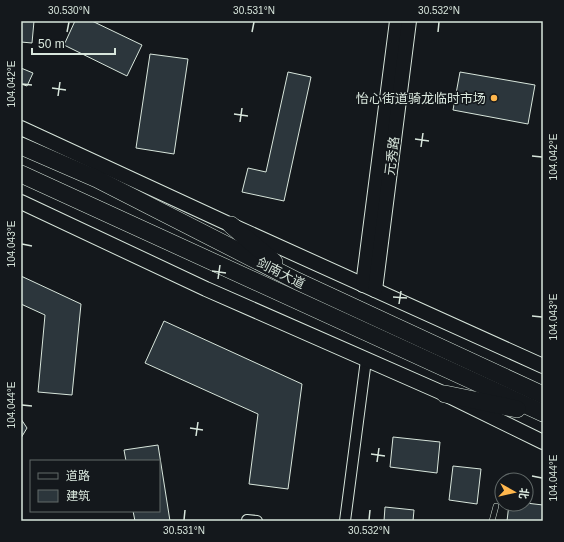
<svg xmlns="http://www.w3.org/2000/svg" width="564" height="542" viewBox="0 0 564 542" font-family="Helvetica,'Noto Sans SC',sans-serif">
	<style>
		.building { fill: #2c363c; stroke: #d8e6dc }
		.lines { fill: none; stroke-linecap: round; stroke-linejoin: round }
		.service-casing { stroke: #d8e6dc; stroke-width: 6 }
		.minor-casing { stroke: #d8e6dc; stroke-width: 12 }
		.secondary-casing { stroke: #d8e6dc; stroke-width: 16 }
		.trunk-casing { stroke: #d8e6dc; stroke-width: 18 }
		.service { stroke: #14181c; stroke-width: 5 }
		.minor { stroke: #14181c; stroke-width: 10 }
		.secondary { stroke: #14181c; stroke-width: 14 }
		.trunk { stroke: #14181c; stroke-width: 17 }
		.ticks { fill: none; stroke: #d8e6dc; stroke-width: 1.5 }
		.poi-dot { fill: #ffb74d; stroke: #14181c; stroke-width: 1.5 }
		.labels { text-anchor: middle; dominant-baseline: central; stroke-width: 3; stroke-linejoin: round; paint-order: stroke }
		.poi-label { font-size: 13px; fill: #d8e6dc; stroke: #14181c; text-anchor: end }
		.street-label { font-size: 13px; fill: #d8e6dc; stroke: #14181c }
		.neatline { fill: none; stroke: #d8e6dc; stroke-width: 1.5 }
		.ticks-label { font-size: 10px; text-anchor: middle; fill: #d8e6dc }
	</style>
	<rect width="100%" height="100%" fill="#14181c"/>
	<g class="building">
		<polygon points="21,21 34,21 32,43 21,42"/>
		<polygon points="75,21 92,21 142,45 127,76 64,45"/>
		<polygon points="150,54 188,59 174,154 136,148"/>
		<polygon points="21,68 33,73 27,86 21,84"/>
		<polygon points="288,72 311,77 284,201 242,192 248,168 266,172"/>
		<polygon points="460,72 535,85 528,124 453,110"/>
		<polygon points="21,276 81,304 72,395 38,392 45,315 21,304"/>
		<polygon points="164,321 302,384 288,489 249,484 258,414 145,363"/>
		<polygon points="21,419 27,428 21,438"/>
		<polygon points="393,437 440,442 437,473 390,467"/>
		<polygon points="158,445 170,521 135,521 133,511 159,511 159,461 126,461 124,450"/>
		<polygon points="453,466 481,469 477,504 449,500"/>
		<polygon points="526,503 543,505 543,521 507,521 509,504 526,504"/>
		<polygon points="385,507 414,510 413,521 384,521"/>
	</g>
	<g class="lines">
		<defs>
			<polyline id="service" points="492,521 496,506"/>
			<g id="minor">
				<polyline points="247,520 257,521"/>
				<polyline points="345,521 366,360"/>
			</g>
			<g id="secondary">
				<polyline points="21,128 231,225 543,366"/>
				<polyline points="21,202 206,289 445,394 543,442"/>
				<polyline points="363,285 397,21"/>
				<polyline points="375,290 409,21"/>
			</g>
			<g id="trunk">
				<polyline points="21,146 97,179 297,281 543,395"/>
				<polyline points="21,174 543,413"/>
				<polyline points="231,225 274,262"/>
				<polyline points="445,394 517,409"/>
			</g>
		</defs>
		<use href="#service" class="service-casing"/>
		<use href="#minor" class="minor-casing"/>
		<use href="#secondary" class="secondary-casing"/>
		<use href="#trunk" class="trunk-casing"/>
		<use href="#service" class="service"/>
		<use href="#minor" class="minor"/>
		<use href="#secondary" class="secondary"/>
		<use href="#trunk" class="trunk"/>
	</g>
	<path class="ticks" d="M67,32l2,-10M252,32l2,-10M438,32l1,-10M22,84l10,1M52,88l14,2M58,96l2,-14M234,114l14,2M240,122l2,-14M415,139l14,2M421,147l2,-14M532,156l10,1M22,244l10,2M212,271l14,2M218,279l2,-14M393,297l14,1M399,304l2,-13M532,316l10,1M22,405l10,1M190,428l13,2M196,436l2,-14M371,454l14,2M377,462l2,-14M532,476l10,2M184,520l1,-10M369,520l1,-10"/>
	<circle class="poi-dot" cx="494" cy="98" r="4"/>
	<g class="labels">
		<g class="poi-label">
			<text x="486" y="98">怡心街道骑龙临时市场</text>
		</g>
		<g class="street-label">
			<text transform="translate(392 156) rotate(-83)">元秀路</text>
			<text transform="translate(281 273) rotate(27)">剑南大道</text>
		</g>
	</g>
	<rect width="564" height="542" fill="none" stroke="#14181c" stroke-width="44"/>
	<rect x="30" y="460" width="130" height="52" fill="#14181c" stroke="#626a69"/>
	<rect x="38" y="473" width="20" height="6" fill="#14181c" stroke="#626a69"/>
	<text x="66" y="480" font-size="12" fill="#d8e6dc">道路</text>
	<rect x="38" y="490" width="20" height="12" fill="#2c363c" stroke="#626a69"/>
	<text x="66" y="500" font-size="12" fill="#d8e6dc">建筑</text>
	<g transform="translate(514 492) rotate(98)"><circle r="19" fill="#14181c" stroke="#626a69"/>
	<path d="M0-3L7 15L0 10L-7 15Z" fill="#ffb74d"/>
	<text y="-6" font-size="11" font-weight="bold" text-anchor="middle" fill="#d8e6dc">北</text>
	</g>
	<path d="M32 48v6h83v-6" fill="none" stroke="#d8e6dc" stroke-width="2"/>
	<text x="38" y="48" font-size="12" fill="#d8e6dc" stroke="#14181c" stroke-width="3" paint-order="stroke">50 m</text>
	<rect x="22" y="22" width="520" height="498" class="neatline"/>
	<g class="ticks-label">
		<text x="69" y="14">30.530°N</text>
		<text x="254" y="14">30.531°N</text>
		<text x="439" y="14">30.532°N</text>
		<text transform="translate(11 84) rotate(-90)" y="4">104.042°E</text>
		<text transform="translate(553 157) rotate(-90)" y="4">104.042°E</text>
		<text transform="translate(11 244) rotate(-90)" y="4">104.043°E</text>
		<text transform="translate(553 317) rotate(-90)" y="4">104.043°E</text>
		<text transform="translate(11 405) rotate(-90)" y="4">104.044°E</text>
		<text transform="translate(553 478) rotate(-90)" y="4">104.044°E</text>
		<text x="184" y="534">30.531°N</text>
		<text x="369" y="534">30.532°N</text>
	</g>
</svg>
